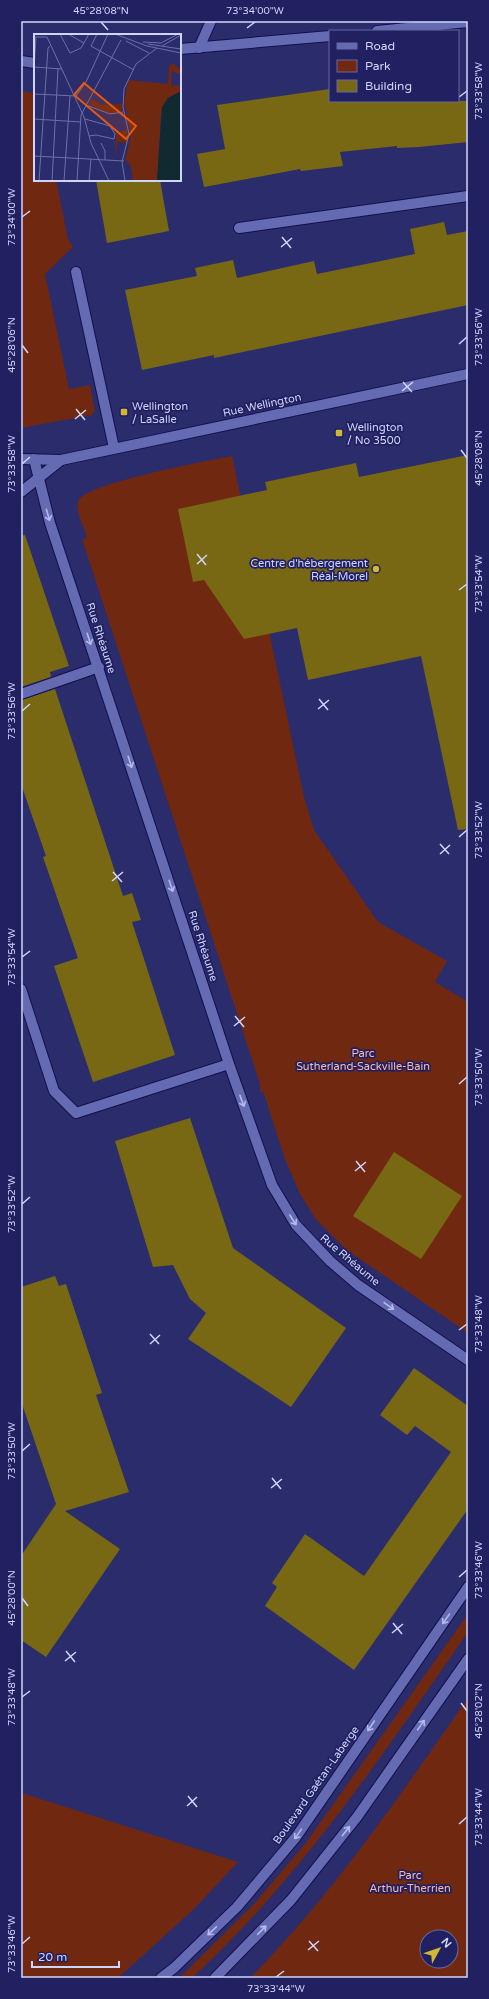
<svg xmlns="http://www.w3.org/2000/svg" width="489" height="1999" viewBox="0 0 489 1999" font-family="'Varela Round',sans-serif">
	<style>
		.green { fill: #702811; fill-rule: evenodd }
		.building { fill: #786813 }
		.lines { fill: none; stroke-linecap: round; stroke-linejoin: round }
		.lane-casing { stroke: #150f4e; stroke-width: 12 }
		.street-casing { stroke: #150f4e; stroke-width: 12 }
		.secondary-casing { stroke: #150f4e; stroke-width: 12 }
		.lane { stroke: #646bb2; stroke-width: 10 }
		.street { stroke: #646bb2; stroke-width: 10 }
		.secondary { stroke: #646bb2; stroke-width: 10 }
		.oneway { stroke: #b4bbea }
		.ticks { fill: none; stroke: #cfd6fd; stroke-width: 1.5 }
		.poi-dot { fill: #d1b736; stroke: #212060; stroke-width: 1.5 }
		.labels { text-anchor: middle; dominant-baseline: central; stroke-width: 3.5; stroke-linejoin: round; paint-order: stroke }
		.street-label { font-size: 11px; fill: #cfd6fd; stroke: #212060 }
		.poi-label { font-size: 11px; fill: #cfd6fd; stroke: #212060; text-anchor: start }
		.park-label { font-size: 11px; fill: #fabaa7; stroke: #212060 }
		.inset-road { fill: none; stroke: #6c70a6; stroke-width: 1 }
		.view { fill: #e8590c; fill-opacity: 0.15; stroke: #e8590c; stroke-width: 2 }
		.inset-edge { fill: none; stroke: #cfd6fd; stroke-width: 2 }
		.neatline { fill: none; stroke: #cfd6fd; stroke-width: 1.5 }
		.ticks-label { font-size: 10px; text-anchor: middle; fill: #cfd6fd }
	</style>
	<rect width="100%" height="100%" fill="#2a2c6c"/>
	<g class="green">
		<polygon points="21,91 35,93 35,180 56,180 68,239 73,247 45,274 69,389 90,385 95,412 92,413 92,415 21,428"/>
		<path d="M232,456l72,341 10,33 64,92 69,39 -12,21 33,20v331l-120,-82 -31,-30 -17,-27 -15,-35 -22,-68 -3,1v-8l-178,-545 4,-1v-4c-3,-8 -11,-25 -8,-33 8,-18 129,-40 154,-45z"/>
		<path d="M468,1614v18c-84,121 -167,245 -276,346h-13l75,-74 51,-60z"/>
		<path d="M468,1698v280h-218c85,-86 149,-182 218,-280zM427,1937h24v24h-24z"/>
		<polygon points="21,1791 22,1793 238,1862 194,1909 118,1978 21,1978"/>
	</g>
	<g class="building">
		<polygon points="330,89 330,101 468,101 468,142 419,147 397,148 397,146 340,152 343,166 301,171 300,169 204,187 197,154 225,149 217,105"/>
		<polygon points="96,180 160,180 169,231 107,243"/>
		<polygon points="444,222 447,235 468,231 468,305 214,358 214,355 142,370 125,290 197,276 195,268 233,260 237,278 314,261 317,274 415,254 410,229"/>
		<polygon points="468,455 468,829 458,830 421,656 308,680 297,628 244,639 204,580 193,582 178,509 267,490 265,482 356,463 359,477"/>
		<polygon points="25,535 69,666 50,672 51,677 21,687 21,536"/>
		<polygon points="55,689 123,896 132,893 141,920 132,922 175,1055 93,1082 54,966 78,958 43,857 46,856 21,784 21,700"/>
		<polygon points="190,1118 233,1248 346,1328 291,1407 188,1339 206,1313 190,1299 173,1265 153,1267 115,1141"/>
		<polygon points="394,1152 462,1196 421,1259 353,1216"/>
		<polygon points="55,1276 59,1286 66,1284 102,1393 96,1395 129,1492 65,1511 120,1549 46,1657 21,1640 21,1556 56,1504 21,1401 21,1287"/>
		<polygon points="414,1368 468,1406 468,1509 354,1670 265,1606 277,1587 272,1583 305,1534 364,1576 451,1452 415,1426 407,1435 380,1415"/>
	</g>
	<g class="lines">
		<defs>
			<g id="lane">
				<polyline points="199,48 211,21"/>
				<polyline points="239,228 468,196"/>
				<polyline points="76,272 114,448"/>
				<polyline points="21,694 99,667"/>
				<polyline points="21,989 54,1091 76,1113 229,1064"/>
			</g>
			<g id="street">
				<polyline points="377,31 468,22"/>
				<polyline points="180,49 330,36"/>
				<polyline points="21,61 35,63"/>
				<polyline points="34,459 50,523 229,1064 272,1185 296,1225 330,1261 358,1285 468,1360"/>
			</g>
			<g id="secondary">
				<polyline points="21,459 61,460 468,374"/>
				<polyline points="21,492 61,460"/>
				<polyline points="161,1978 174,1968 237,1907 296,1837 468,1587"/>
				<polyline points="215,1978 291,1900 357,1817 468,1659"/>
			</g>
		</defs>
		<use href="#lane" class="lane-casing"/>
		<use href="#street" class="street-casing"/>
		<use href="#secondary" class="secondary-casing"/>
		<use href="#lane" class="lane"/>
		<use href="#street" class="street"/>
		<use href="#secondary" class="secondary"/>
	</g>
	<defs><path id="oneway-shaft" d="M-6 0H5M1.5-3L5.5 0L1.5 3" fill="none" stroke-width="1.6" stroke-linecap="round" stroke-linejoin="round"/></defs>
	<g class="oneway">
		<use href="#oneway-shaft" transform="translate(48 515) rotate(74)"/>
		<use href="#oneway-shaft" transform="translate(89 639) rotate(72)"/>
		<use href="#oneway-shaft" transform="translate(130 762) rotate(72)"/>
		<use href="#oneway-shaft" transform="translate(171 886) rotate(72)"/>
		<use href="#oneway-shaft" transform="translate(242 1101) rotate(70)"/>
		<use href="#oneway-shaft" transform="translate(293 1220) rotate(57)"/>
		<use href="#oneway-shaft" transform="translate(389 1306) rotate(35)"/>
		<use href="#oneway-shaft" transform="translate(446 1619) rotate(125)"/>
		<use href="#oneway-shaft" transform="translate(421 1725) rotate(-55)"/>
		<use href="#oneway-shaft" transform="translate(371 1726) rotate(124)"/>
		<use href="#oneway-shaft" transform="translate(346 1831) rotate(-52)"/>
		<use href="#oneway-shaft" transform="translate(298 1834) rotate(125)"/>
		<use href="#oneway-shaft" transform="translate(262 1930) rotate(-46)"/>
		<use href="#oneway-shaft" transform="translate(212 1931) rotate(136)"/>
	</g>
	<path class="ticks" d="M101,22l7,8M247,28l8,-6M459,97l8,-6M22,217l8,-6M282,237l9,11M281,247l11,-9M459,344l8,-7M22,345l6,8M403,382l9,10M402,391l11,-9M76,409l9,11M75,419l11,-9M461,450l6,8M22,464l8,-7M197,554l9,11M197,564l10,-9M459,590l8,-6M319,699l9,11M318,709l11,-9M22,711l8,-7M459,837l8,-7M440,844l9,10M440,854l10,-9M113,872l9,10M112,881l11,-9M22,957l8,-6M235,1016l9,11M234,1026l11,-9M459,1084l8,-7M356,1161l9,11M355,1171l11,-9M22,1204l8,-7M459,1330l8,-6M150,1334l9,10M150,1344l10,-9M22,1451l8,-7M272,1478l9,11M271,1488l11,-9M459,1577l8,-7M22,1598l6,8M393,1623l9,11M392,1633l11,-9M66,1651l9,11M65,1661l11,-9M22,1697l8,-6M461,1703l6,8M188,1796l9,11M187,1806l10,-9M459,1824l8,-7M309,1941l9,10M22,1944l8,-7M308,1950l11,-9M276,1977l8,-6"/>
	<g class="poi-dot">
		<rect x="120" y="408" width="8" height="8" rx="2"/>
		<rect x="335" y="429" width="8" height="8" rx="2"/>
		<circle cx="376" cy="569" r="4"/>
	</g>
	<g class="labels">
		<g class="street-label">
			<text transform="translate(262 405) rotate(-12)">Rue Wellington</text>
			<text transform="translate(101 638) rotate(72)">Rue Rhéaume</text>
			<text transform="translate(203 946) rotate(72)">Rue Rhéaume</text>
			<text transform="translate(350 1260) rotate(40)">Rue Rhéaume</text>
			<text transform="translate(316 1785) rotate(-55)">Boulevard Gaétan-Laberge</text>
		</g>
		<g class="poi-label">
			<text x="132" y="406">Wellington<tspan x="132" dy="13">/ LaSalle</tspan></text>
			<text x="347" y="427">Wellington<tspan x="347" dy="13">/ No 3500</tspan></text>
			<text x="368" y="563" text-anchor="end">Centre d'hébergement<tspan x="368" dy="13">Réal-Morel</tspan></text>
		</g>
		<g class="park-label">
			<text x="363" y="1053">Parc<tspan x="363" dy="13">Sutherland-Sackville-Bain</tspan></text>
			<text x="410" y="1875">Parc<tspan x="410" dy="13">Arthur-Therrien</tspan></text>
		</g>
	</g>
	<g transform="translate(34 34)">
		<rect width="147" height="147" fill="#2a2c6c"/>
		<path d="M138,29l9,7v5l-9,-4 -1,14 10,1v5l-13,7 -7,16 -4,67h-24l-3,-17 -5,-4 6,-24 -7,-34 3,-16 2,-6 39,4 1,-17zM57,65l11,6 20,-1v7l-11,3 -21,-9zM93,96v13l-9,-1 -3,16 1,-25z" fill="#702811"/>
		<path d="M147,57v90h-24l5,-74 6,-9z" fill="#112a31"/>
		<path class="inset-road" d="M26,0l10,19 11,-5 8,-14M34,0l16,9M63,0l-6,12 43,24M81,0l32,12 34,7M0,3h13l37,80 7,26 18,38M92,7l23,12M109,8l18,1 17,-9M114,10l33,5M128,12l19,-11M0,33l28,2M0,34l2,-31M0,60l42,2 10,-14 22,-48M52,71l24,9 13,-2M0,85l47,3M51,85l25,7 5,8 -1,5 -18,-4 -7,1M67,109l4,8v9M0,122l90,5M5,147l9,-133 2,-2M18,147l6,-112M30,147l6,-85M43,147l4,-66 40,-75M55,147l2,-22M91,147l-3,-19 7,-28 -6,-27 1,-18 12,-25 21,-16"/>
		<path class="view" d="M50,49l52,43 -10,13 -52,-44z"/>
		<rect width="147" height="147" class="inset-edge"/>
	</g>
	<rect width="489" height="1999" fill="none" stroke="#212060" stroke-width="44"/>
	<rect x="329" y="30" width="130" height="72" fill="#212060" stroke="#67699f"/>
	<rect x="337" y="43" width="20" height="6" fill="#646bb2" stroke="#67699f"/>
	<text x="365" y="50" font-size="12" fill="#cfd6fd">Road</text>
	<rect x="337" y="60" width="20" height="12" fill="#702811" stroke="#67699f"/>
	<text x="365" y="70" font-size="12" fill="#cfd6fd">Park</text>
	<rect x="337" y="80" width="20" height="12" fill="#786813" stroke="#67699f"/>
	<text x="365" y="90" font-size="12" fill="#cfd6fd">Building</text>
	<g transform="translate(439 1949) rotate(50)"><circle r="19" fill="#212060" stroke="#67699f"/>
	<path d="M0-3L7 15L0 10L-7 15Z" fill="#d1b736"/>
	<text y="-6" font-size="11" font-weight="bold" text-anchor="middle" fill="#cfd6fd">N</text>
	</g>
	<path d="M32 1961v6h87v-6" fill="none" stroke="#cfd6fd" stroke-width="2"/>
	<text x="38" y="1961" font-size="12" fill="#cfd6fd" stroke="#212060" stroke-width="3" paint-order="stroke">20 m</text>
	<rect x="22" y="22" width="445" height="1955" class="neatline"/>
	<g class="ticks-label">
		<text x="101" y="14">45°28'08"N</text>
		<text x="255" y="14">73°34'00"W</text>
		<text transform="translate(478 91) rotate(-90)" y="4">73°33'58"W</text>
		<text transform="translate(11 217) rotate(-90)" y="4">73°34'00"W</text>
		<text transform="translate(478 337) rotate(-90)" y="4">73°33'56"W</text>
		<text transform="translate(11 345) rotate(-90)" y="4">45°28'06"N</text>
		<text transform="translate(478 458) rotate(-90)" y="4">45°28'08"N</text>
		<text transform="translate(11 464) rotate(-90)" y="4">73°33'58"W</text>
		<text transform="translate(478 584) rotate(-90)" y="4">73°33'54"W</text>
		<text transform="translate(11 711) rotate(-90)" y="4">73°33'56"W</text>
		<text transform="translate(478 830) rotate(-90)" y="4">73°33'52"W</text>
		<text transform="translate(11 957) rotate(-90)" y="4">73°33'54"W</text>
		<text transform="translate(478 1077) rotate(-90)" y="4">73°33'50"W</text>
		<text transform="translate(11 1204) rotate(-90)" y="4">73°33'52"W</text>
		<text transform="translate(478 1324) rotate(-90)" y="4">73°33'48"W</text>
		<text transform="translate(11 1451) rotate(-90)" y="4">73°33'50"W</text>
		<text transform="translate(478 1570) rotate(-90)" y="4">73°33'46"W</text>
		<text transform="translate(11 1598) rotate(-90)" y="4">45°28'00"N</text>
		<text transform="translate(11 1697) rotate(-90)" y="4">73°33'48"W</text>
		<text transform="translate(478 1711) rotate(-90)" y="4">45°28'02"N</text>
		<text transform="translate(478 1817) rotate(-90)" y="4">73°33'44"W</text>
		<text transform="translate(11 1944) rotate(-90)" y="4">73°33'46"W</text>
		<text x="276" y="1992">73°33'44"W</text>
	</g>
</svg>
